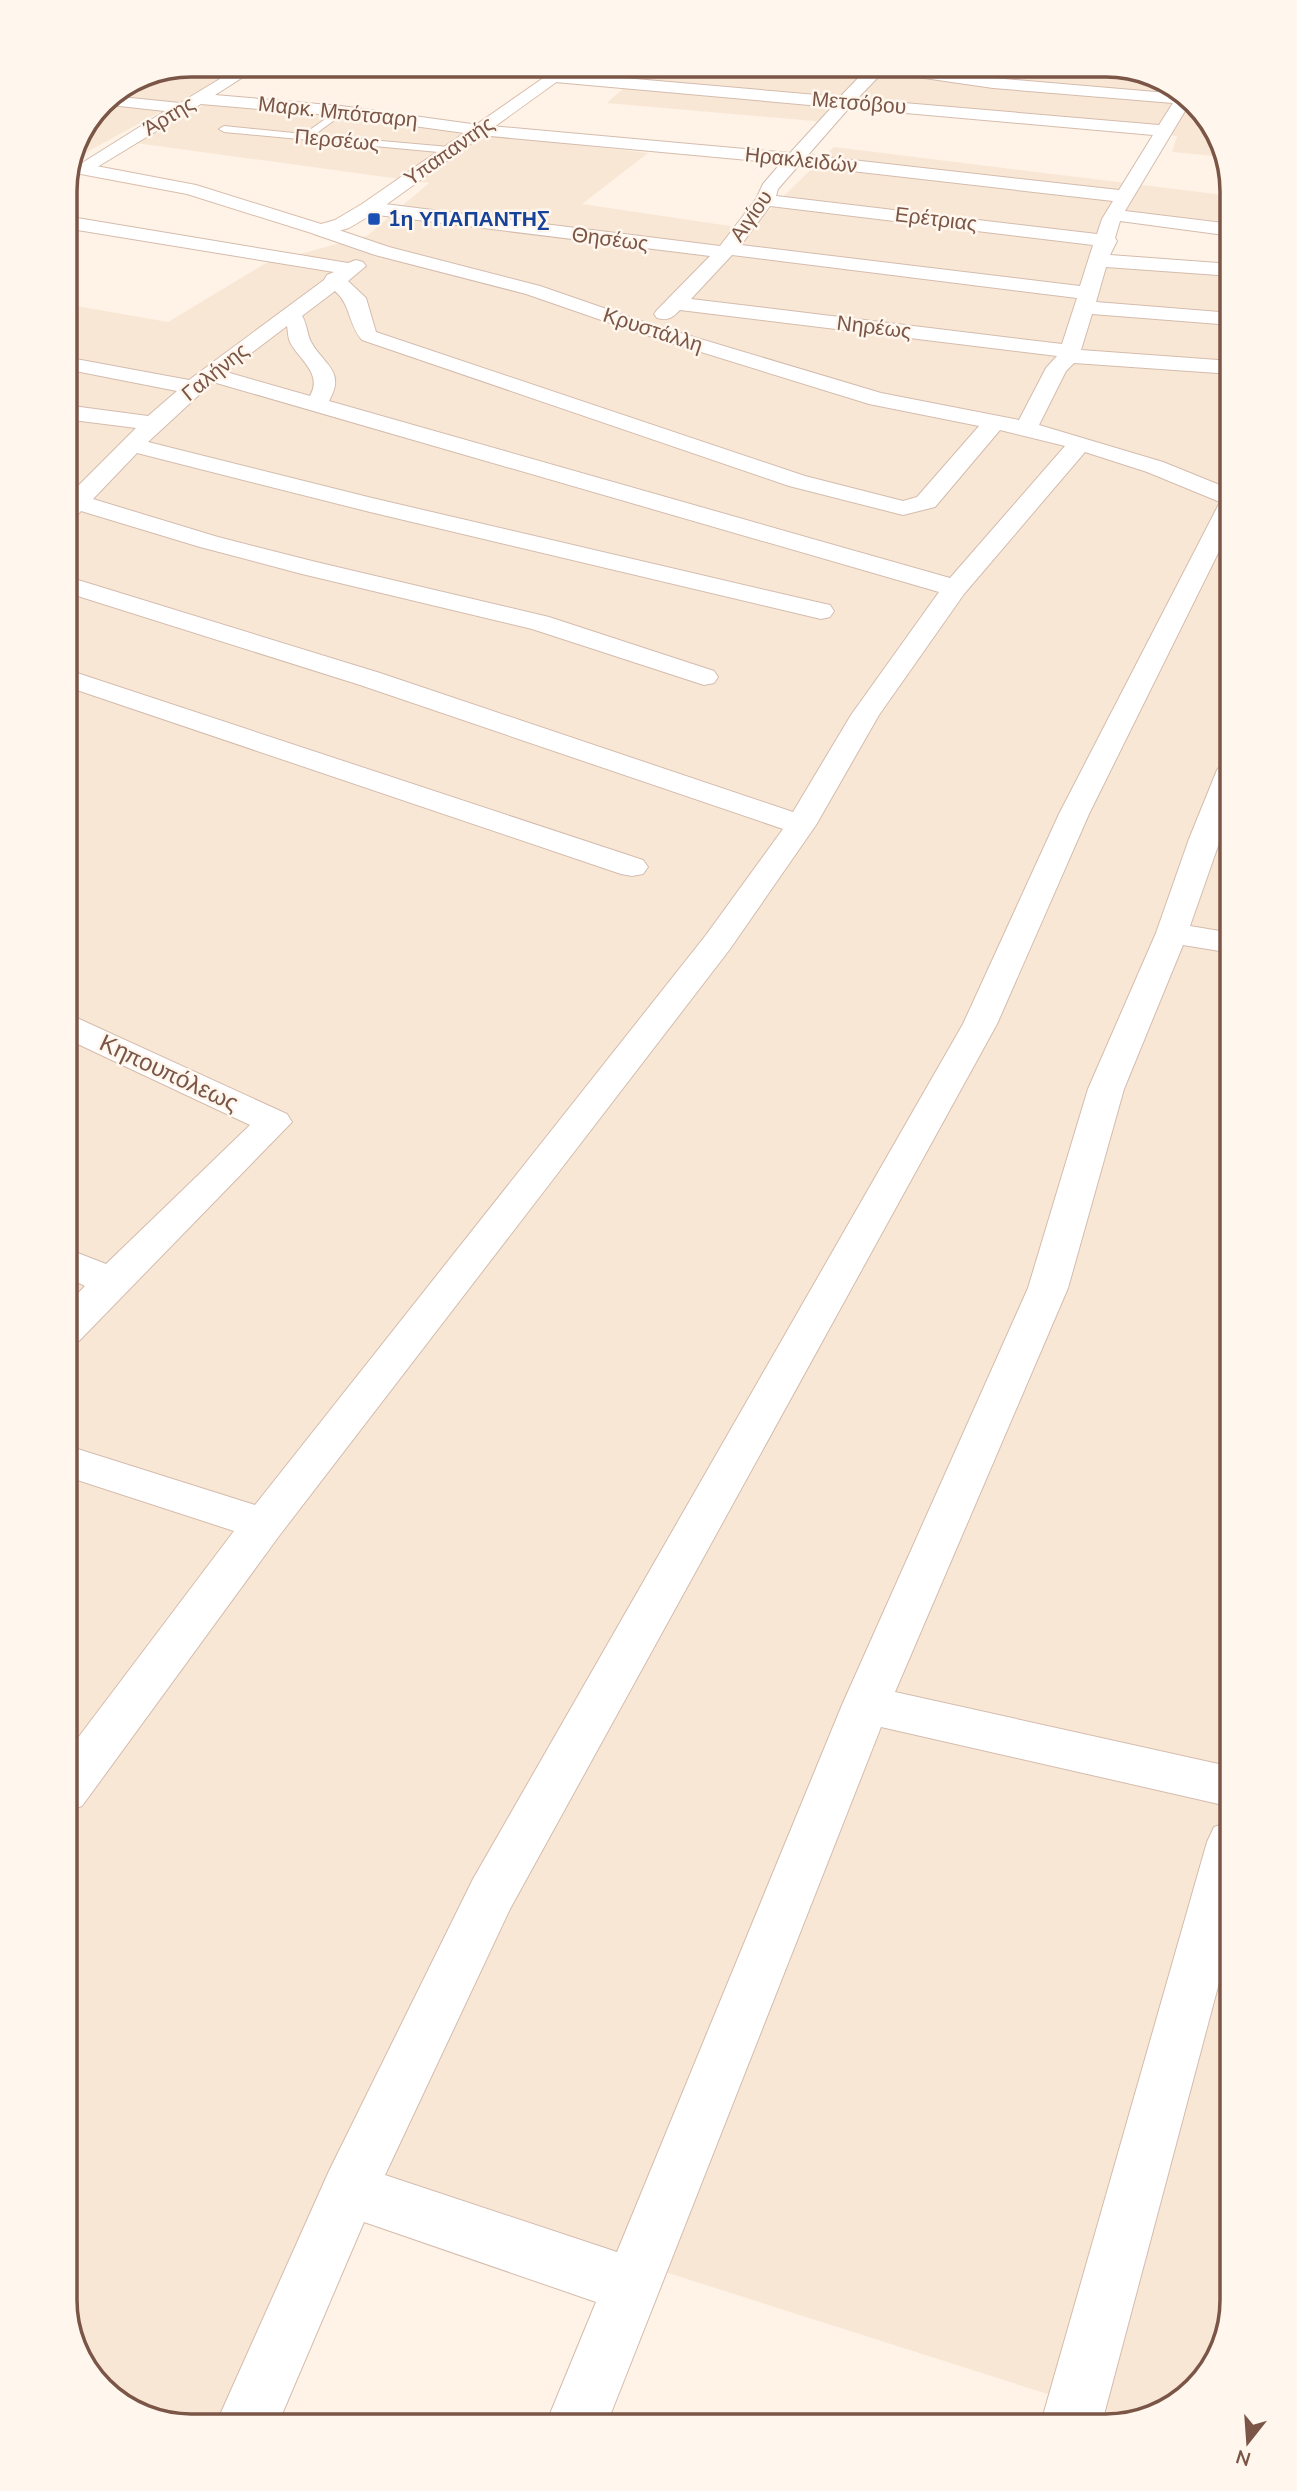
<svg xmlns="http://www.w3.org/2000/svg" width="1297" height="2491" viewBox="0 0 1297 2491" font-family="'Nunito Sans',sans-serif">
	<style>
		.residential { fill: #f9e7d6 }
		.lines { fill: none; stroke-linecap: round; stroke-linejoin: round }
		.lane-casing { stroke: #d4bcad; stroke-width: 2 }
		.street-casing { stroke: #d4bcad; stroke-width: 2 }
		.secondary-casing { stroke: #dabdac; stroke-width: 2 }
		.lane { fill: #fff; fill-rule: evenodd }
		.street { fill: #fff; fill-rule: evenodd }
		.secondary { fill: #fff; fill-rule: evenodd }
		.transit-dot { fill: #1a4fb4; stroke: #fff7ee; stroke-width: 2.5 }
		.labels { text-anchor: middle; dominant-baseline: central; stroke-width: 5; stroke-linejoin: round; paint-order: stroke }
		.far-street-label { font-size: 21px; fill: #7b5647; stroke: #fff7ee }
		.far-transit-label { font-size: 21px; font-weight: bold; fill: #164399; stroke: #fff7ee; text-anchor: start }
		.street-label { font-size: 24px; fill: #7b5647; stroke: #fff7ee }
		.rim { fill: none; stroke: #7b5647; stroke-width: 3.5 }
	</style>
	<rect width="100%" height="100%" fill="#fef3e6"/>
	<g class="residential">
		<polygon points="191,65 246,65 76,158 102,102 143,74"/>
		<polygon points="412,65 1114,65 1182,91 1223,143 1226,157 1172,152 1177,136 846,105 825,122 607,103 629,83"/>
		<polygon points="208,103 648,153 582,204 750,229 834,147 1232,196 1232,222 1111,211 1095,253 1232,269 1232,2300 1211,2370 1154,2417 1132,2421 383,2182 264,2426 183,2426 121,2405 74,2348 65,2300 65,304 168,322 266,263 367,236 429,183 136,143"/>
	</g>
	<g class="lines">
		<defs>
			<polygon id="lane" points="341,108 344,109 344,113 314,135 449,147 454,150 449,153 224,132 219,129 224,126 304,134"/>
			<g id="street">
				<path d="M243,65h19l-47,30 126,11 138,19 311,28 42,-46 -277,-25 -8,-5 8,-5 285,25 20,-21 -67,-6 -8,-5h116l92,13 186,16 4,-3 8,10 -66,110 107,13v12l-112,-15 -5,17 2,3 -7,14 122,9v12l-126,-9 -10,35 136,11v12l-140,-11 -11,36 151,11v13l-158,-11 -8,8 -27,54 124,37 69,28v35l-143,289 -92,210 -487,885 -125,266 232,77 225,-547 186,-417 60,-199 68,-156 33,-94 28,-69 5,-6 10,-3v45l-42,120 42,7v20l-49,-8 -59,144 -56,199 -173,404 337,75v40l-351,-80 -275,699h-61l51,-124 -232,-80 -87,204h-62l114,-255 144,-292 490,-855 96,-210 161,-312 -73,-30 -62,-20 -121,142 -85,121 -63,110 -86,124 -451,587 -197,270 -17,6v-57l169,-224 -169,-55v-31l190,60 451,-570 77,-106 -423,-144 -295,-93v-16l315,97 413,139 58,-97 88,-123 -726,-210 -65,60 224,56 449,105 9,2 4,6 -4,6 -9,2 -451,-107 -233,-59 -44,46 125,38 98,25 233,55 165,54 4,6 -4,6 -10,2 -172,-56 -230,-55 -102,-27 -119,-36 -7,7 -9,2v-29l7,1 64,-64 -71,-9v-14l83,11 29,-25 -112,-22v-12l124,23 135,-100 3,-5 7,-3 -269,-44v-12l283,47 8,-3 7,2 3,4 -18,15 18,17 10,34 429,144 98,25 14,-4 62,-71 -110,-22 -236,-73 -107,-37 -151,-39 -61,-21 -3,-4 10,-6 68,23 151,39 107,37 234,70 138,27 27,-52 11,-12 -377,-46c-8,8 -12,11 -23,8l-3,-4 3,-4 53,-54 -341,-42 -9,-6 9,-6 351,44 36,-47 7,-15 18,-21 -302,-28 -138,-19 -140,-12 -112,68 -6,1 -9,-5 91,-57 -64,-7 10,-8 69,7zM883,72l110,16 180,15 -14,22 -302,-26zM849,108l304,27 -34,55 -311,-35zM799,165l314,36 -11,18 -5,15 -321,-38 2,-7zM770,206l323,39 -13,41 -339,-41zM732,255l345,43 -15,46 -371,-45zM335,291c16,14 13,33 27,49l427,146 114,29 32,-8 65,-77 65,16 -115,132 -621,-177c17,-30 -5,-36 -18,-59 -4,-8 -4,-18 -9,-26zM287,326c1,5 1,12 3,16 9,18 33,31 20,54l-84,-24z"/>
				<polygon points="65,669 643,860 648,867 643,874 632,876 621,874 65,686"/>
				<polygon points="65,1015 77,1018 287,1114 292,1122 79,1341 65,1345 65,1307 85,1286 65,1276 65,1248 106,1264 250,1125 65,1038"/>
				<polygon points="1232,1821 1232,1934 1101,2426 1040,2426 1207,1842 1214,1827"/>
			</g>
			<polygon id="secondary" points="562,65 580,65 376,212 349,228 321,236 187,194 70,172 75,162 196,185 321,224 335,220 362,204"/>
		</defs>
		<use href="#lane" class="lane-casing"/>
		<use href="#street" class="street-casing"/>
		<use href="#secondary" class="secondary-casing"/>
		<use href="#lane" class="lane"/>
		<use href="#street" class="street"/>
		<use href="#secondary" class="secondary"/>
	</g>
	<rect class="transit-dot" x="367" y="212" width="14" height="14" rx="3.5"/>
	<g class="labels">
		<g class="far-street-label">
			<text transform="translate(859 103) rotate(5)">Μετσόβου</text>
			<text transform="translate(338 112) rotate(6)">Μαρκ. Μπότσαρη</text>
			<text transform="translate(169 116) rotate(-31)">Άρτης</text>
			<text transform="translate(337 140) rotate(5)">Περσέως</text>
			<text transform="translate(449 151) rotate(-35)">Υπαπαντής</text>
			<text transform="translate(801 160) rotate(6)">Ηρακλειδών</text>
			<text transform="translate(751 216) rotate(-55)">Αιγίου</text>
			<text transform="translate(936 219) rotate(7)">Ερέτριας</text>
			<text transform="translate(610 239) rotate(7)">Θησέως</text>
			<text transform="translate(874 327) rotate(7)">Νηρέως</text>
			<text transform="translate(653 330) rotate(18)">Κρυστάλλη</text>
			<text transform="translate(215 372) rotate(-39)">Γαλήνης</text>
		</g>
		<g class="far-transit-label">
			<text x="388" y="219">1η ΥΠΑΠΑΝΤΗΣ</text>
		</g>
		<g class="street-label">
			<text transform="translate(169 1073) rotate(25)">Κηπουπόλεως</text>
		</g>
	</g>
	<path d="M0 0H1297V2491H0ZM191 77H1106A114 114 0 0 1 1220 191V2300A114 114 0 0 1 1106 2414H191A114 114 0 0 1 77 2300V191A114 114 0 0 1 191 77Z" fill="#fff7ee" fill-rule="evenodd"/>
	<path class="rim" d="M191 77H1106A114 114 0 0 1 1220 191V2300A114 114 0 0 1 1106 2414H191A114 114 0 0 1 77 2300V191A114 114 0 0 1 191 77Z"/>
	<g transform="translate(1248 2442) rotate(197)" stroke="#fff7ee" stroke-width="5" paint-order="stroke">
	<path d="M0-5L12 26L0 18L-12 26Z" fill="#7b5647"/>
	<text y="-10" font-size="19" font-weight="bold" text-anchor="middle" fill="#7b5647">N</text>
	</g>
</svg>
